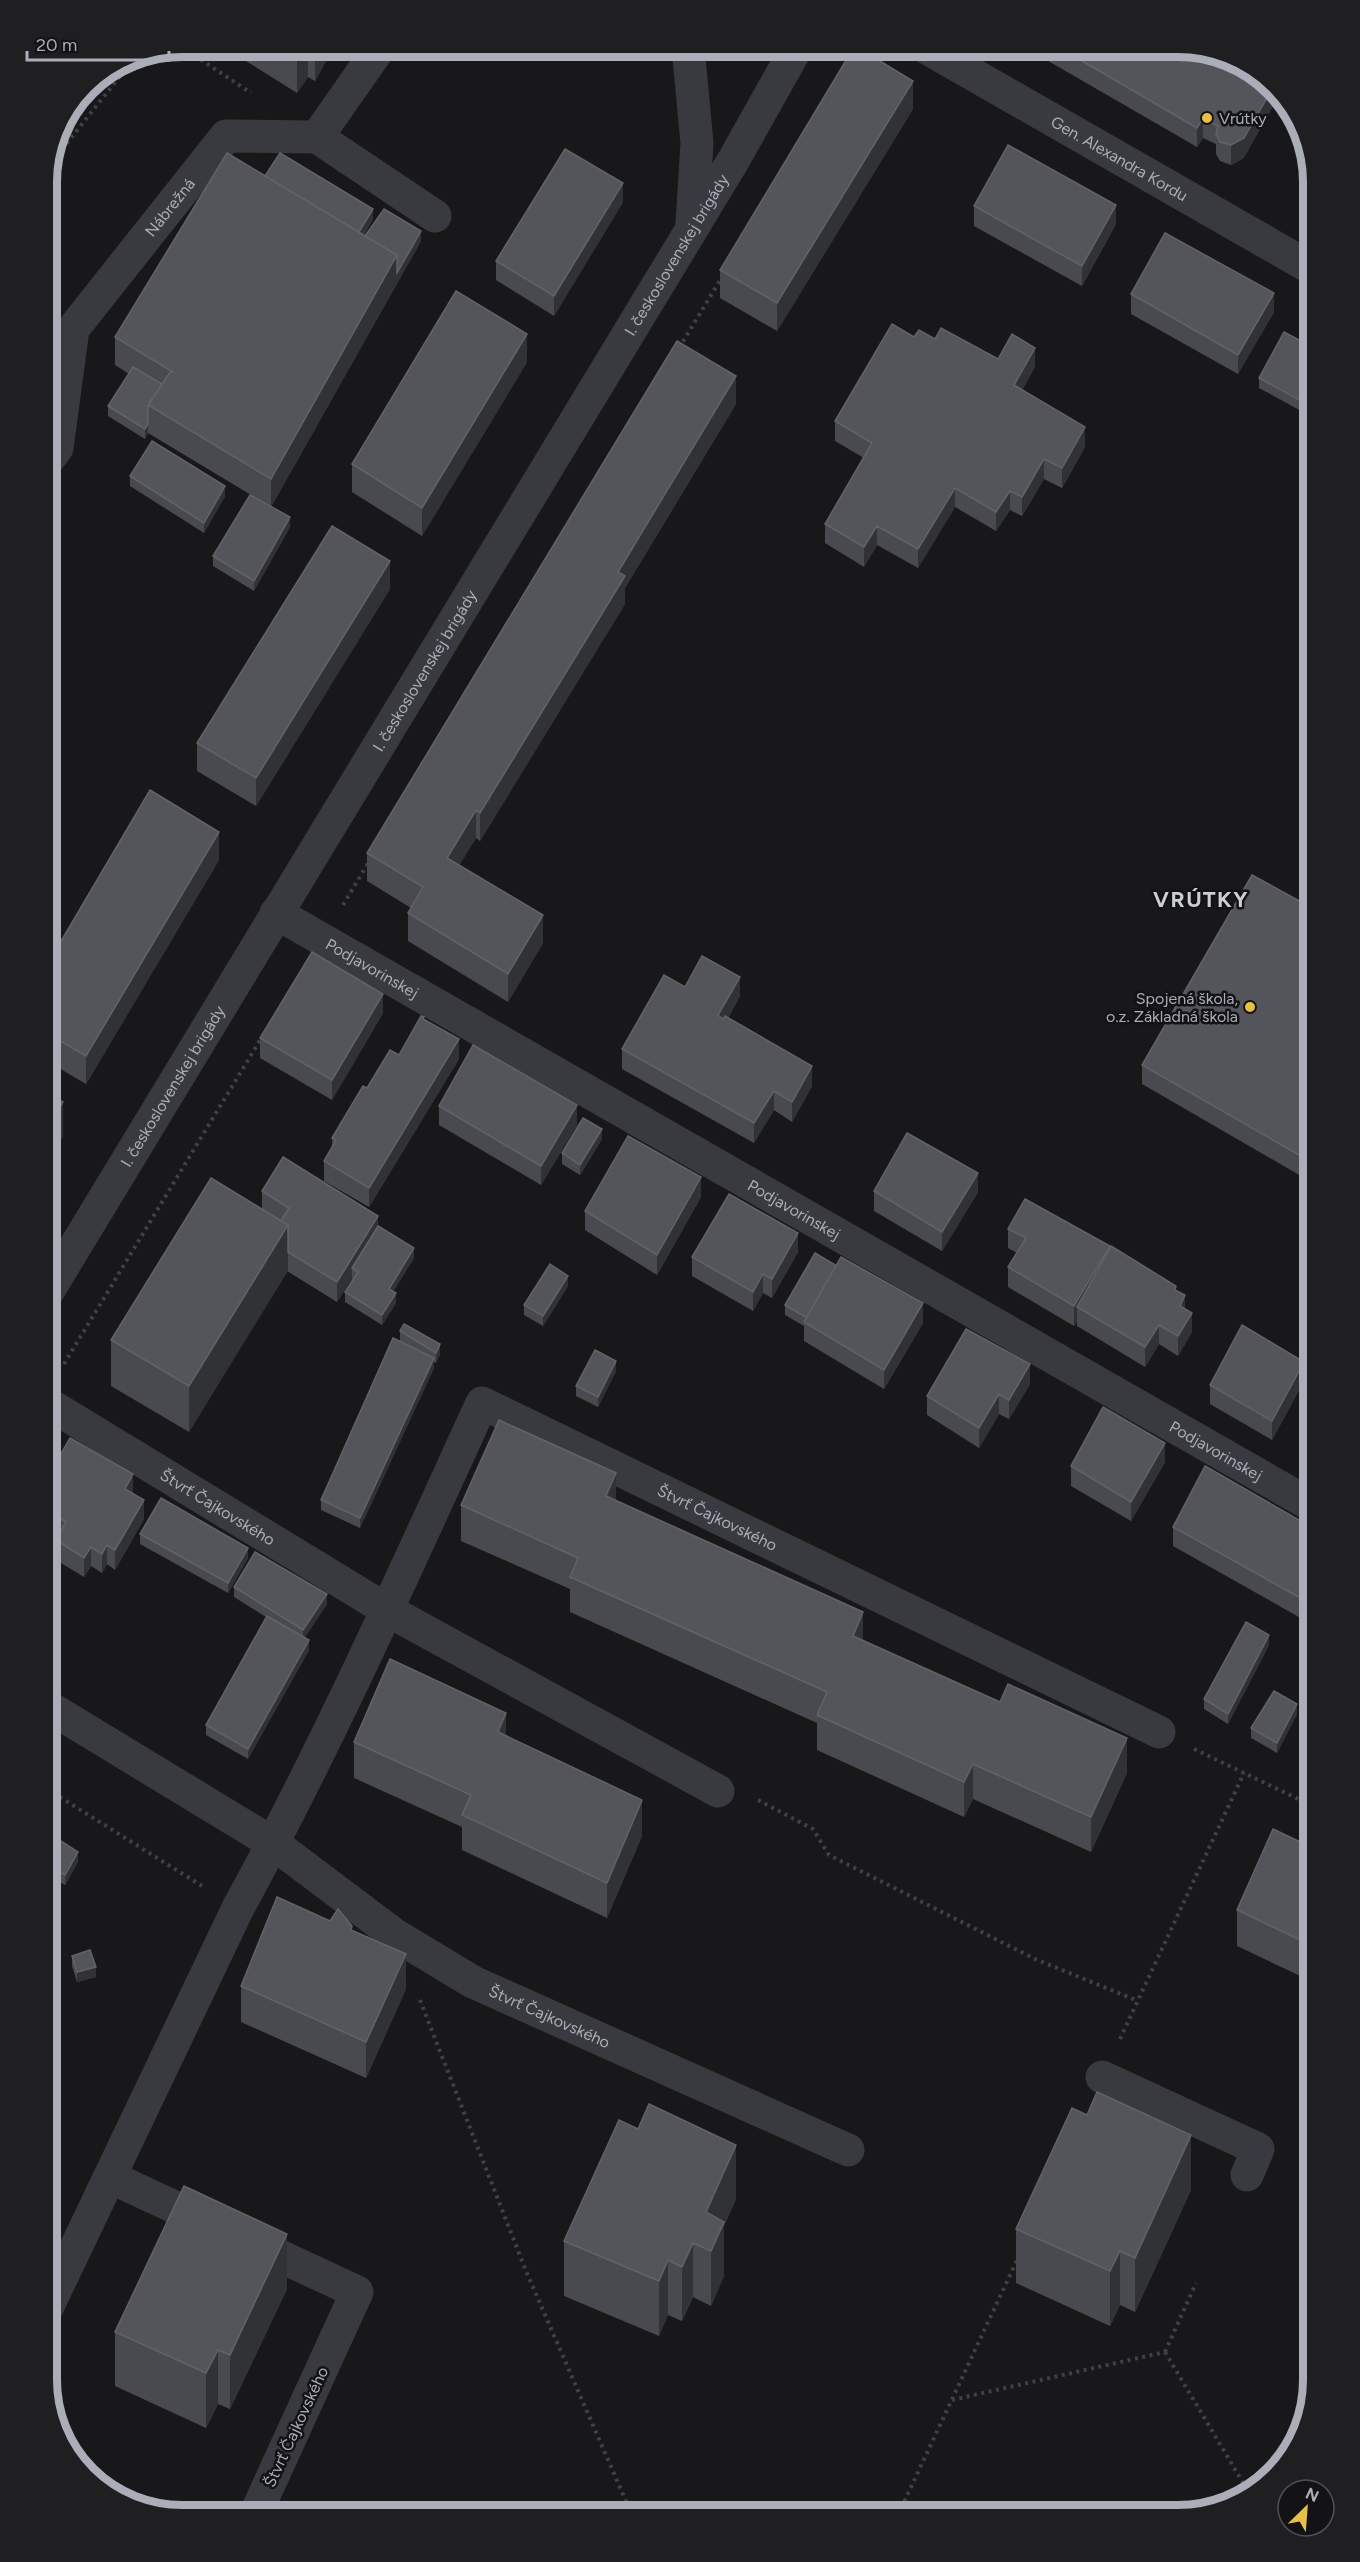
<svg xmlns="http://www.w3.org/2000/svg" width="1360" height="2562" viewBox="0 0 1360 2562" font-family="Figtree,sans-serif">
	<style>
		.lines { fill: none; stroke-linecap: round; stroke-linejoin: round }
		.path { stroke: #3f4146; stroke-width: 4; stroke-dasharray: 3 4.5; stroke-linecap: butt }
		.minor { stroke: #393a3f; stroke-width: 33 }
		.wall { fill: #494a4f }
		.shaded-wall { fill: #313235 }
		.building { fill: #54555a; stroke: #626369; stroke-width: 1.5 }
		.poi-dot { fill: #e8c042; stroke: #131315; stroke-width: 2 }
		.labels { text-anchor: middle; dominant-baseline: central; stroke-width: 5; stroke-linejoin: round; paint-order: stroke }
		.poi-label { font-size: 16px; fill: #abaeb9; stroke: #131315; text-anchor: start }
		.street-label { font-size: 16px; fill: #abaeb9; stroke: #131315 }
		.district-label { font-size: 22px; font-weight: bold; letter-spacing: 1.5px; fill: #ccced5; stroke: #131315 }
		.rim { fill: none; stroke: #abaeb9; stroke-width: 8 }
	</style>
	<rect width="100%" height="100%" fill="#18181a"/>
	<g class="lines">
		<g class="path">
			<polyline points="182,47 251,93"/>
			<polyline points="48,167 136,56"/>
			<polyline points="679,348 722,277"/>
			<polyline points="343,905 370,860"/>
			<polyline points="64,1364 262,1037"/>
			<polyline points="1194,1749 1313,1806"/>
			<polyline points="47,1789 202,1886"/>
			<polyline points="758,1800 813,1829 829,1855 1035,1959 1138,2001"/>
			<polyline points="420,2000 526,2271 632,2515"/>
			<polyline points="1120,2039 1244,1773"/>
			<polyline points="1165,2352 1248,2491"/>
			<polyline points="1165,2352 1196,2283"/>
			<polyline points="952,2400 1165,2352"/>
			<polyline points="898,2515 1018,2258"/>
		</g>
		<g class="minor">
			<polyline points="688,47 697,143 692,224"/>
			<path id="s1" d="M925,47l388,222"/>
			<polyline points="317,137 435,216"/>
			<path id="s2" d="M47,461l10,-13 16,-119 153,-193 91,1 63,-90"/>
			<path id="s3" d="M276,913l1037,593"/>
			<path id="s4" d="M47,1293l686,-1132 64,-114"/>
			<path id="s5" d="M47,1403l340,207 331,181"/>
			<path id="s6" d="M47,1706l227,138 121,91 78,47 375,168"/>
			<polyline points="1102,2077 1258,2149 1247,2175"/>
			<polyline points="110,2177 357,2292 255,2515"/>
			<path id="s7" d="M47,2308l191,-400c90,-164 166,-335 244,-505l677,329"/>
		</g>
	</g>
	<g class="wall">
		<polygon points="230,47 330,47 330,54 315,81 308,77 297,93 230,51"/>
		<polygon points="1024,47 1188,47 1244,158 1231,165 1220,161 1216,154 1216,144 1203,138 1197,147"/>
		<polygon points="913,109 777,331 720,298 720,270"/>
		<polygon points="265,176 373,219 364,235 365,236 421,241 271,507 290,527 254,591 213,566 213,556 266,504 148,433 145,439 108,416 108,406 129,374 115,365 115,337"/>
		<polygon points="623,202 554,316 496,280 496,261"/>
		<polygon points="974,206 1116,224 1082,286 974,226"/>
		<polygon points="1131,294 1274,312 1238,374 1131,314"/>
		<polygon points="914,337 935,339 998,359 1035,367 1022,390 1085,447 1062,488 1044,479 1022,516 1010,510 996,531 955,507 918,568 877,545 864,567 825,543 825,524 864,458 835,441 835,421"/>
		<polygon points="1314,348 1314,418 1259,388 1259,378"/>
		<polygon points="527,362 422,536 352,492 352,464"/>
		<polygon points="736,404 625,588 625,604 480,841 476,838 459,865 543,943 508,1002 408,941 408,913 411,908 367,881 367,853"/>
		<polygon points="130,476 225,496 204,533 130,486"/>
		<polygon points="390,589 256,806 197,771 197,743"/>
		<polygon points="219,860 86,1084 47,1061 47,965"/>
		<polygon points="1314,909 1313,1183 1142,1084 1142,1065"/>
		<polygon points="685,987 740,996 728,1018 812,1086 792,1122 774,1110 754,1143 622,1069 622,1049"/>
		<polygon points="383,1013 332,1100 260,1058 260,1038"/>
		<polygon points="424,1020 459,1059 369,1207 324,1181 324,1161 332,1147 332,1138 367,1088 399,1055"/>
		<polygon points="439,1106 577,1125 541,1185 439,1125"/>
		<polygon points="602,1139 580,1175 562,1164 562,1153"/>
		<polygon points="262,1191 378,1226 414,1258 393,1291 396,1303 382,1325 345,1302 345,1292 353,1279 352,1278 337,1302 287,1271 189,1432 111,1386 111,1340 262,1209"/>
		<polygon points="874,1191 978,1192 942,1251 874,1211"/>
		<polygon points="701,1197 657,1275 585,1230 585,1211"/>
		<polygon points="1008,1229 1110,1249 1176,1290 1185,1309 1192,1332 1178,1356 1159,1344 1145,1367 1077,1326 1077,1321 1074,1326 1008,1287 1008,1267 1017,1253 1008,1248"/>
		<polygon points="798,1252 772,1298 763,1293 753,1311 692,1276 692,1257"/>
		<polygon points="568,1286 543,1326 524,1315 524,1305"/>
		<polygon points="785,1305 923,1323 884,1389 804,1341 804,1326 785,1315"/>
		<polygon points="400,1331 440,1354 436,1363 434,1362 434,1368 360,1528 321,1510 321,1500 405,1344 400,1341"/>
		<polygon points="616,1371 598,1407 576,1396 576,1386"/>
		<polygon points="1304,1381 1272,1440 1210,1404 1210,1385"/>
		<polygon points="1030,1384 1009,1419 999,1414 979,1448 927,1415 927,1396"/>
		<polygon points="1165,1462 1131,1521 1071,1486 1071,1466"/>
		<polygon points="47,1478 133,1494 144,1519 115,1570 107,1564 102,1573 91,1566 84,1577 56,1560 56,1540 57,1537 47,1531"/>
		<polygon points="616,1500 863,1641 1127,1773 1091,1852 973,1799 964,1817 817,1750 817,1723 570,1612 570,1589 461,1541 461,1505"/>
		<polygon points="1173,1527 1313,1528 1313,1625 1173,1546"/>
		<polygon points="140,1534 248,1558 228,1593 140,1544"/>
		<polygon points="234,1587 327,1604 305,1637 309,1650 248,1759 206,1735 206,1725 266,1617 234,1597"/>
		<polygon points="1269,1645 1228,1724 1204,1709 1204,1699"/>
		<polygon points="1297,1714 1277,1753 1251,1738 1251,1728"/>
		<polygon points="354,1742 642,1836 607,1918 462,1850 462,1827 354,1778"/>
		<polygon points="1313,1750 1313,1766 1311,1764 1311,1754"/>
		<polygon points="47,1832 78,1862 65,1885 54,1879 47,1891"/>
		<polygon points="1313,1848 1313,1982 1237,1946 1237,1910"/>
		<polygon points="352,1930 406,1989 366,2078 241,2022 241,1986"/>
		<polygon points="72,1956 96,1977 77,1982 72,1966"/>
		<polygon points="1191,2190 1135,2312 1120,2305 1110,2326 1016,2283 1016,2229"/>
		<polygon points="736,2199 724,2226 724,2276 711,2306 693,2297 682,2321 668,2315 659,2336 564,2296 564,2241"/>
		<polygon points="287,2289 230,2409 218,2404 206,2428 115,2386 115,2332"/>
	</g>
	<g class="shaded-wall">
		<polygon points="297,47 308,47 308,77 297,93"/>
		<polygon points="315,47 330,47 330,54 315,81"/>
		<polygon points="913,81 913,109 777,331 777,303"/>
		<polygon points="1272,89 1278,98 1244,158 1231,165 1231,145"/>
		<polygon points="1203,118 1203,138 1197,147 1197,128"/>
		<polygon points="623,183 623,202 554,316 554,296"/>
		<polygon points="1116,205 1116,224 1082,286 1082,266"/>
		<polygon points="373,209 373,219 351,255 351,245"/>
		<polygon points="421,231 421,241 271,507 271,479 397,255"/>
		<polygon points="1274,293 1274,312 1238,374 1238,355"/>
		<polygon points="527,334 527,362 422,536 422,508"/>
		<polygon points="1035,348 1035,367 1014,405 1014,385"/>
		<polygon points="736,376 736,404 625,588 625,604 480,841 480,813 618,572"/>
		<polygon points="148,424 148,433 145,439 145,429"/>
		<polygon points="1085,427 1085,447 1062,488 1062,468"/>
		<polygon points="1044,459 1044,479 1022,516 1022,497"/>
		<polygon points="225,486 225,496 204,533 204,523"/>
		<polygon points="955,488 955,507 918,568 918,549"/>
		<polygon points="1010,491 1010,510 996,531 996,512"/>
		<polygon points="290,517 290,527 254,591 254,581"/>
		<polygon points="877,526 877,545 864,567 864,547"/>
		<polygon points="390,561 390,589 256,806 256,778"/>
		<polygon points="476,810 476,838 447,886 447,858"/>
		<polygon points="219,832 219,860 86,1084 86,1056"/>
		<polygon points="543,915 543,943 508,1002 508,974"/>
		<polygon points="740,977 740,996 718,1035 718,1015"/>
		<polygon points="383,994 383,1013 332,1100 332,1080"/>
		<polygon points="459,1039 459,1059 369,1207 369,1188"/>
		<polygon points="812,1066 812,1086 792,1122 792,1102"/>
		<polygon points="774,1091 774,1110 754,1143 754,1123"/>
		<polygon points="63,1102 63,1137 47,1165 47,1129"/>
		<polygon points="577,1105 577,1125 541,1185 541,1166"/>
		<polygon points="602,1129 602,1139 580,1175 580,1165"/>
		<polygon points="978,1173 978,1192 942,1251 942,1232"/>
		<polygon points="701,1177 701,1197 657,1275 657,1255"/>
		<polygon points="378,1216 378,1236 352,1268 352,1278 337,1302 337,1282"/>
		<polygon points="288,1225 288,1271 189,1432 189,1386"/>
		<polygon points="798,1233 798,1252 772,1298 772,1279"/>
		<polygon points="1110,1246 1110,1265 1077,1307 1077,1321 1074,1326 1074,1306"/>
		<polygon points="414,1248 414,1258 389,1299 389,1289"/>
		<polygon points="763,1274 763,1293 753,1311 753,1292"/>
		<polygon points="568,1276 568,1286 543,1326 543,1316"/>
		<polygon points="396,1293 396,1303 382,1325 382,1315"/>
		<polygon points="1185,1295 1185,1314 1180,1306"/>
		<polygon points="923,1303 923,1323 884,1389 884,1370"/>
		<polygon points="1192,1313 1192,1332 1178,1356 1178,1336"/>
		<polygon points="1159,1325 1159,1344 1145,1367 1145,1347"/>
		<polygon points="440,1344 440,1354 436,1363 436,1353"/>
		<polygon points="434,1358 434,1368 360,1528 360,1518"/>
		<polygon points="616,1361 616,1371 598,1407 598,1397"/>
		<polygon points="1304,1362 1304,1381 1272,1440 1272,1421"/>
		<polygon points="1030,1364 1030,1384 1009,1419 1009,1400"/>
		<polygon points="999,1394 999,1414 979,1448 979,1428"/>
		<polygon points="1165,1443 1165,1462 1131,1521 1131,1502"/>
		<polygon points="616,1473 616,1508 606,1496"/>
		<polygon points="133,1474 133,1493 125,1508 125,1489"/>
		<polygon points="144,1500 144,1519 115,1570 115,1550"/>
		<polygon points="107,1545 107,1564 102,1573 102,1554"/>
		<polygon points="91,1547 91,1566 84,1577 84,1558"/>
		<polygon points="248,1548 248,1558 228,1593 228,1583"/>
		<polygon points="327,1594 327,1604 303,1640 303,1630"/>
		<polygon points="863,1612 863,1647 853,1636"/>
		<polygon points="1269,1635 1269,1645 1228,1724 1228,1714"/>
		<polygon points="309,1640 309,1650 248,1759 248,1749"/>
		<polygon points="1297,1704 1297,1714 1277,1753 1277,1743"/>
		<polygon points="506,1713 506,1749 498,1732"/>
		<polygon points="1127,1738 1127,1773 1091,1852 1091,1817"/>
		<polygon points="973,1764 973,1799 964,1817 964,1782"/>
		<polygon points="642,1800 642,1836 607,1918 607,1883"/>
		<polygon points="78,1852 78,1862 65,1885 65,1875"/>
		<polygon points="54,1869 54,1879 47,1891 47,1881"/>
		<polygon points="406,1954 406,1989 366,2078 366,2042"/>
		<polygon points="96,1967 96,1977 77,1982 77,1972"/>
		<polygon points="1191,2135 1191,2190 1135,2312 1135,2258"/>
		<polygon points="736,2145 736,2199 724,2226 724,2276 711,2306 711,2251 706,2212"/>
		<polygon points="287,2234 287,2289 230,2409 230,2355"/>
		<polygon points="693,2243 693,2297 682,2321 682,2267"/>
		<polygon points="1120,2251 1120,2305 1110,2326 1110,2271"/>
		<polygon points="668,2260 668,2315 659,2336 659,2281"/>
		<polygon points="218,2350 218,2404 206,2428 206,2373"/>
	</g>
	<g class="building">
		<polygon points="854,47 857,47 913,81 777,303 720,270"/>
		<polygon points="1058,47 1188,47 1260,74 1272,89 1244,138 1231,145 1220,142 1216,134 1218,126 1203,118 1197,128"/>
		<polygon points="1008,145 1116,205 1082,266 974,206"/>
		<polygon points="565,149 623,183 554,296 496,261"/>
		<polygon points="227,153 397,255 271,479 148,405 170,372 173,372 115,337"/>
		<polygon points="280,153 373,209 359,232 265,176"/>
		<polygon points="384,209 421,231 397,273 397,255 365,236"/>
		<polygon points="1165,233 1274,293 1238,355 1131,294"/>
		<polygon points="456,291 527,334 422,508 352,464"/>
		<polygon points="892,324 914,337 919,330 935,339 941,328 998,359 1012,334 1035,348 1014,385 1085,427 1062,468 1044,459 1022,497 1010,491 996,512 955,488 918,549 877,526 864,547 825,524 872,443 835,421"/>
		<polygon points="1284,332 1314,348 1314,408 1259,378"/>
		<polygon points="677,341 736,376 618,572 625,576 480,813 476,810 447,858 543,915 508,974 408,913 423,887 367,853"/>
		<polygon points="133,367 162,384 148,405 148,424 145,429 108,406"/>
		<polygon points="152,441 225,486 204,523 130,476"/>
		<polygon points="250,495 290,517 254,581 213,556"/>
		<polygon points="332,526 390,561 256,778 197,743"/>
		<polygon points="150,790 219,832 86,1056 47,1033 47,965"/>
		<polygon points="1252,875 1314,909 1313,1163 1142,1065"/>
		<polygon points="312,952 383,994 332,1080 260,1038"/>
		<polygon points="702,956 740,977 718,1015 723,1019 725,1016 812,1066 792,1102 774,1091 754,1123 622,1049 664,975 685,987"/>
		<polygon points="421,1016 424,1017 423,1019 459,1039 369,1188 324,1161 336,1140 332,1138 363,1086 367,1088 390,1050 399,1055"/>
		<polygon points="473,1045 577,1105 541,1166 439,1106"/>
		<polygon points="47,1092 63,1102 47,1129"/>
		<polygon points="583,1118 602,1129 580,1165 562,1153"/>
		<polygon points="907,1133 978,1173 942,1232 874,1191"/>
		<polygon points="628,1136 701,1177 657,1255 585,1211"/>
		<polygon points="283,1157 378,1216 337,1282 288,1252 288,1241 289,1240 288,1239 288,1225 281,1221 289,1208 262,1191"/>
		<polygon points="211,1178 288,1225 189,1386 111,1340"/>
		<polygon points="729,1194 798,1233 772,1279 763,1274 753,1292 692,1257"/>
		<polygon points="1025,1199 1110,1246 1074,1306 1008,1267 1026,1238 1008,1229"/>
		<polygon points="378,1226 414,1248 389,1289 396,1293 382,1315 345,1292 358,1272 352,1268"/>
		<polygon points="1111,1246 1176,1286 1175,1290 1185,1295 1180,1306 1192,1313 1178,1336 1159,1325 1145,1347 1077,1307"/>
		<polygon points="815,1253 837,1266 807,1318 785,1305"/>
		<polygon points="841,1257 923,1303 884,1370 804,1322"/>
		<polygon points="550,1264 568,1276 543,1316 524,1305"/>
		<polygon points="404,1324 440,1344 436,1353 400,1331"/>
		<polygon points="1242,1325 1304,1362 1272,1421 1210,1385"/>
		<polygon points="966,1329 1030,1364 1009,1400 999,1394 979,1428 927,1396"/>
		<polygon points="393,1338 434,1358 360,1518 321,1500"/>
		<polygon points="595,1350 616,1361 598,1397 576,1386"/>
		<polygon points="1103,1407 1165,1443 1131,1502 1071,1466"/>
		<polygon points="499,1420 616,1473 606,1496 863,1612 853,1636 1000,1702 1008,1684 1127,1738 1091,1817 973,1764 964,1782 817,1715 827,1692 570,1577 578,1558 461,1505"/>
		<polygon points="70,1438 133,1474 125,1489 144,1500 115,1550 107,1545 102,1554 91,1547 84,1558 56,1540 66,1522 47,1511 47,1478"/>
		<polygon points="1205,1466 1313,1528 1313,1605 1173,1527"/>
		<polygon points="161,1498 248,1548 228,1583 140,1534"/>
		<polygon points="255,1552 327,1594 303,1630 234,1587"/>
		<polygon points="267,1616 309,1640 248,1749 206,1725"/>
		<polygon points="1246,1622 1269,1635 1228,1714 1204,1699"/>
		<polygon points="390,1659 506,1713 498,1732 642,1800 607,1883 462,1815 471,1795 354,1742"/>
		<polygon points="1274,1691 1297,1704 1277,1743 1251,1728"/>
		<polygon points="1273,1829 1313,1848 1313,1946 1237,1910"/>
		<polygon points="47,1832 78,1852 65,1875 54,1869 47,1881"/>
		<polygon points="277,1897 330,1921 338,1909 352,1926 351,1930 406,1954 366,2042 241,1986"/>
		<polygon points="90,1950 96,1967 77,1972 72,1956"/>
		<polygon points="1097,2092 1191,2135 1135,2258 1120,2251 1110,2271 1016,2229 1072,2108 1087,2115"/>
		<polygon points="649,2104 736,2145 706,2212 724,2222 711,2251 693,2243 682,2267 668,2260 659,2281 564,2241 619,2120 638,2129"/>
		<polygon points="184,2186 287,2234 230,2355 218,2350 206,2373 115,2332"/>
	</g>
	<g class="poi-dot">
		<circle cx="1207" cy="118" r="6"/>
		<circle cx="1250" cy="1007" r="6"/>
	</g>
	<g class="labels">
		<g class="poi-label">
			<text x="1219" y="118">Vrútky</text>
			<text x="1238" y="998" text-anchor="end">Spojená škola,<tspan x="1238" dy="18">o.z. Základná škola</tspan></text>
		</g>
		<g class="street-label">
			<text stroke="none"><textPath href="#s1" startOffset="224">Gen. Alexandra Kordu</textPath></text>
			<text stroke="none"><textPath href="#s2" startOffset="292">Nábrežná</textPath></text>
			<text stroke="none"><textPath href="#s4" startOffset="1214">I. československej brigády</textPath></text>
			<text stroke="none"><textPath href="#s4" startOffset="728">I. československej brigády</textPath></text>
			<text stroke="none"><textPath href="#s3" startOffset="111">Podjavorinskej</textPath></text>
			<text stroke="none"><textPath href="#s4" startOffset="242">I. československej brigády</textPath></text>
			<text stroke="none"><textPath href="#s3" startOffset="597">Podjavorinskej</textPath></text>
			<text stroke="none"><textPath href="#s3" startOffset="1083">Podjavorinskej</textPath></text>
			<text stroke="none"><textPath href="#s5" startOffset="200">Štvrť Čajkovského</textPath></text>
			<text stroke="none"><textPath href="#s7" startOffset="1266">Štvrť Čajkovského</textPath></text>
			<text stroke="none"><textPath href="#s6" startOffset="592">Štvrť Čajkovského</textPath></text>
			<text transform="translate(296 2427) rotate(-65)">Štvrť Čajkovského</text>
		</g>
		<g class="district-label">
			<text x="1201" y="899">VRÚTKY</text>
		</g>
	</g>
	<path d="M0 0H1360V2562H0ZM182 57H1178A125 125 0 0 1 1303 182V2380A125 125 0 0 1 1178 2505H182A125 125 0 0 1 57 2380V182A125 125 0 0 1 182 57Z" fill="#1f1f22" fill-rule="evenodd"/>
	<path class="rim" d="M182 57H1178A125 125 0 0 1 1303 182V2380A125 125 0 0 1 1178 2505H182A125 125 0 0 1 57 2380V182A125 125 0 0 1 182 57Z"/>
	<g transform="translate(1306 2508) rotate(25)"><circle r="28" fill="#131315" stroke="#505157" stroke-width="1.5"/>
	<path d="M0-4.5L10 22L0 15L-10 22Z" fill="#e8c042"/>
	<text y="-9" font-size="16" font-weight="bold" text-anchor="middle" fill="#abaeb9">N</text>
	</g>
	<path d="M27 51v9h142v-9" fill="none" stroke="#abaeb9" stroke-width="3"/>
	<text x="36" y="51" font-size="18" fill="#abaeb9" stroke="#131315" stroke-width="4.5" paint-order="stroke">20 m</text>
</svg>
